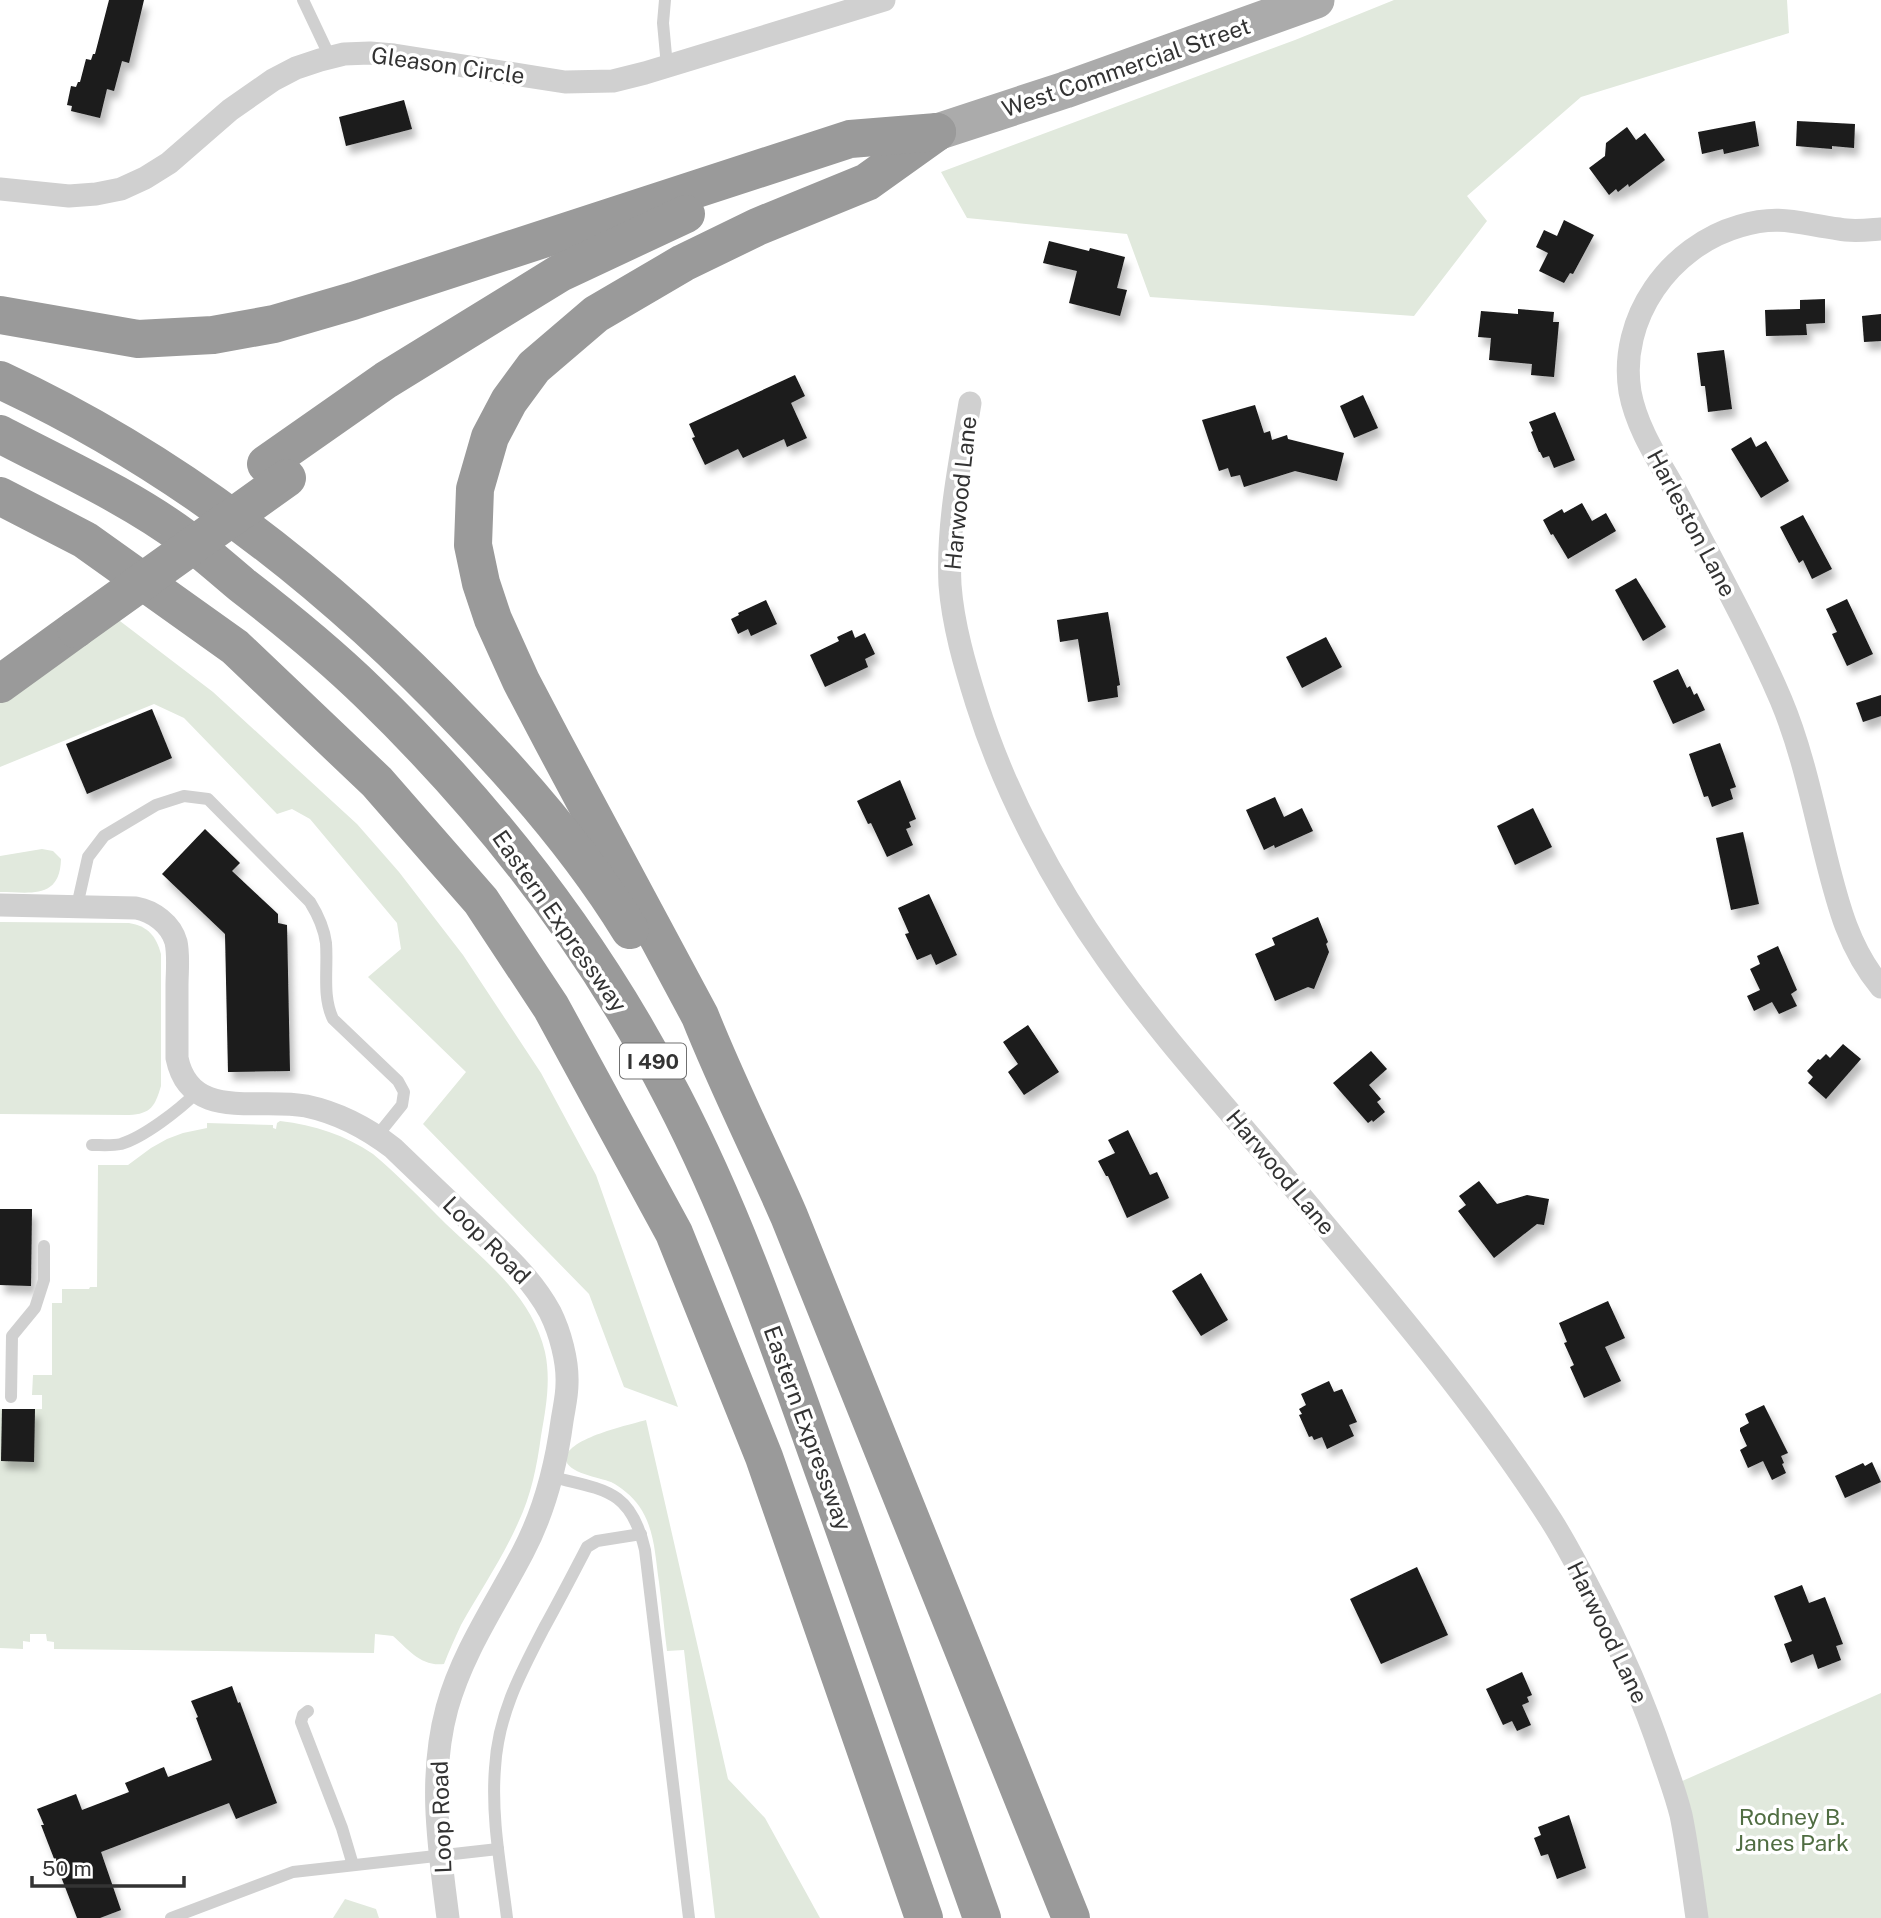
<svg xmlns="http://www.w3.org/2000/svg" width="1881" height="1918" viewBox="0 0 1881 1918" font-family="'Public Sans',sans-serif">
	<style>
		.green { fill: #e1e9dd }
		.building { fill: #1a1a1a; filter: url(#shadow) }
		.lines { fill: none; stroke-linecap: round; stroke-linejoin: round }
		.lane { stroke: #d0d0d0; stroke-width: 12 }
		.street { stroke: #d0d0d0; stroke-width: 23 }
		.primary { stroke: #ababab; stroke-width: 37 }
		.highway { stroke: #9a9a9a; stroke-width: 38 }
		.highway-bridge { stroke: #9a9a9a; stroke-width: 38 }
		.labels { text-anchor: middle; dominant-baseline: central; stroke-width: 7; stroke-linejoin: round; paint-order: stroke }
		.shield { fill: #fff; stroke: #707070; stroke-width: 2 }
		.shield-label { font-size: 21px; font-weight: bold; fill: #333 }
		.street-label { font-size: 23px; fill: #333; stroke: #fff }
		.park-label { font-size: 23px; fill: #506d42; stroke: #fff }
	</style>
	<defs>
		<filter id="shadow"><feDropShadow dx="4.5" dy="8" stdDeviation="3.5" flood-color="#0004"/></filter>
	</defs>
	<rect width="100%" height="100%" fill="#fff"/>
	<g class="green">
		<polygon points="1394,0 1787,0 1789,33 1581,97 1467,196 1487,221 1414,316 1150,297 1127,234 967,218 941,172 1295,40"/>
		<polygon points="116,618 213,692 357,824 399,872 463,955 541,1073 596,1175 678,1407 624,1387 589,1294 423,1124 466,1072 368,977 401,949 397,923 310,819 292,809 277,814 184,718 154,704 0,767 0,703"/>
		<path d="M42,849l11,2 8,8c-1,41 -31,33 -61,33v-36z"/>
		<path d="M0,922l129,1c19,3 27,13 32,31v132c-6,20 -10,28 -32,29l-129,-1z"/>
		<path d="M280,1121c35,4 65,14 93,33 26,22 49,46 73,70 40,38 86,72 99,128 6,28 1,56 -4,84 -4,30 -10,60 -23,87 -16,36 -38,68 -57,102 -6,13 -12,26 -17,39 -23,3 -36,-15 -51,-28l-18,-2 -1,19 -320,-4v-7l-7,-1 -1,-7h-16v8l-7,-1v8l-23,-1v-239h42v-14h-10l1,-20h19v-72h10v-14h27l1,-2h7l1,-122h30l23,-17 16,-9 16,-6 24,-5v-5l66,2v3l3,1 1,-6z"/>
		<path d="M646,1420l82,359 37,39 55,100h-105l-31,-268 -17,1c-3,-23 -5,-46 -8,-69 -4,-26 -4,-53 -20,-76 -7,-10 -18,-19 -28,-24 -11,-5 -46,-9 -45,-24 2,-20 63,-33 80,-38z"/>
		<path d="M1881,1693v225h-174c-4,-47 -14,-91 -27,-136z"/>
		<polygon points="345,1899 376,1909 379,1918 333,1918"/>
	</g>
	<g class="building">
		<polygon points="109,0 144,0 129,63 122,61 114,91 107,89 100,118 71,111 72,106 67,105 71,86 76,87 78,82 80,82 86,59 91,60 93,54 95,54"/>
		<polygon points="404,100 412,129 346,146 339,117"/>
		<polygon points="1755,121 1759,146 1724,154 1723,149 1702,154 1698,132"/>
		<polygon points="1797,121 1855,124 1854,148 1832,146 1832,149 1796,146"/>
		<polygon points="1627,127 1636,140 1645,133 1665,160 1629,187 1628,184 1618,192 1616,189 1609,195 1589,168 1605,156 1606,143"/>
		<polygon points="1564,220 1594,235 1573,274 1570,273 1564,283 1539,271 1548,253 1536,247 1544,230 1557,236"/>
		<polygon points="1049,241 1089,251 1090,248 1125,257 1117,288 1127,290 1120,316 1069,303 1077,271 1043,263"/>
		<polygon points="1825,299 1825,323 1806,324 1807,335 1766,336 1765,310 1800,309 1800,300"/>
		<polygon points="1518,309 1554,312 1553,322 1559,322 1554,377 1531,375 1532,364 1489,360 1491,338 1478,337 1481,311 1518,314"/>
		<polygon points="1881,314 1881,341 1864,342 1862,316"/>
		<polygon points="1724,350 1732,409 1708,412 1705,386 1701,386 1697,353"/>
		<polygon points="795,375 805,396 791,403 807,438 787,447 784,439 743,458 738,449 705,465 692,438 695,437 689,424"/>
		<polygon points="1363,395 1378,428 1354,438 1340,406"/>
		<polygon points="1255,405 1264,433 1270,431 1272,440 1287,435 1288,439 1344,453 1337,481 1295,471 1244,487 1240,475 1231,477 1228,468 1219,471 1202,420"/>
		<polygon points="1555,412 1575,460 1554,468 1549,456 1543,458 1540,452 1539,452 1531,432 1533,431 1529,422"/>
		<polygon points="1751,437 1756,447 1766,441 1789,481 1761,498 1731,449"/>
		<polygon points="1582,503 1592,521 1606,513 1616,531 1568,559 1553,534 1551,535 1543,520 1562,509 1564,513"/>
		<polygon points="1803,515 1832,569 1812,579 1803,560 1799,563 1780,527"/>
		<polygon points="1636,578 1666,627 1643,641 1615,590"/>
		<polygon points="1847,599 1873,654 1847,666 1832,634 1837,632 1826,609"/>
		<polygon points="766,600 777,624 751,636 748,629 738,634 731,619 739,615 738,613"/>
		<polygon points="1108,612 1120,685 1117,686 1118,697 1088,702 1078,639 1060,642 1057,620"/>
		<polygon points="852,630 855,638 865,633 875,654 865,659 868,667 825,687 810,655 839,641 837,637"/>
		<polygon points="1326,637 1342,667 1302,688 1286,657"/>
		<polygon points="1678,669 1687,688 1690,686 1694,695 1697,693 1705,710 1673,724 1653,681"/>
		<polygon points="1881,695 1881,716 1863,722 1856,703"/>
		<polygon points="152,709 172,758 87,794 66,744"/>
		<polygon points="1720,743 1736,787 1730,789 1733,799 1712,807 1708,796 1704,797 1689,754"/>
		<polygon points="900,780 916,819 909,822 911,827 906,829 913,845 887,857 871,823 868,824 857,801"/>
		<polygon points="1275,797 1284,817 1302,808 1313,831 1275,848 1274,845 1264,850 1246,810"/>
		<polygon points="1533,808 1552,847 1515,865 1497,826"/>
		<polygon points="205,829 240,863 232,871 278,914 278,923 287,925 290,1071 228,1072 225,934 162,874"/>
		<polygon points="1743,832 1759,904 1731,910 1716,838"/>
		<polygon points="929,894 957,955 936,965 931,954 917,960 905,934 909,933 898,908"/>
		<polygon points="1318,917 1328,942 1326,944 1329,952 1314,989 1308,987 1275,1001 1255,954 1275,945 1272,938"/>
		<polygon points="1778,946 1797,990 1791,994 1797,1006 1779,1014 1772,1002 1754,1011 1747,996 1760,990 1750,969 1760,964 1757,956"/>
		<polygon points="1028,1025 1059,1072 1024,1095 1008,1072 1018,1064 1003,1042"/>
		<polygon points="1843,1044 1861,1059 1826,1099 1808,1083 1813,1077 1807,1071 1818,1059 1820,1060 1826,1054 1830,1058"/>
		<polygon points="1371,1051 1387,1069 1369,1085 1381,1099 1377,1102 1385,1112 1373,1122 1372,1120 1368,1123 1333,1083"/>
		<polygon points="1128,1130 1150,1175 1157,1172 1169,1198 1127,1218 1108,1176 1106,1176 1098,1161 1115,1153 1108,1140"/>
		<polygon points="1479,1181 1497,1204 1527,1195 1549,1199 1544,1225 1537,1224 1494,1258 1458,1211 1466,1205 1459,1196"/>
		<polygon points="0,1209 32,1209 31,1286 0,1285"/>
		<polygon points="1201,1273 1228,1320 1201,1336 1172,1291"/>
		<polygon points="1608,1301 1625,1338 1605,1347 1621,1381 1584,1398 1570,1367 1574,1365 1564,1343 1567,1342 1559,1323"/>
		<polygon points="1329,1381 1334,1392 1342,1389 1357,1422 1349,1425 1354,1436 1327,1449 1322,1437 1314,1440 1312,1436 1309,1437 1299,1415 1302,1414 1299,1409 1306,1405 1301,1394"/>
		<polygon points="1764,1405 1788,1453 1781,1456 1784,1463 1782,1464 1786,1473 1772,1480 1763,1461 1748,1468 1740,1450 1747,1446 1740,1431 1740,1428 1749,1423 1745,1414"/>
		<polygon points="2,1409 35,1409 34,1462 1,1461"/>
		<polygon points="1872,1462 1881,1482 1845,1498 1835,1476 1863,1463 1865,1466"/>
		<polygon points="1417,1567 1448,1635 1381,1664 1350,1599"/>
		<polygon points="1802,1585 1809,1603 1825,1597 1843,1644 1836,1646 1841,1660 1818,1669 1813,1654 1791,1663 1784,1644 1792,1641 1774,1596"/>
		<polygon points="1522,1672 1532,1695 1527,1697 1529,1702 1522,1705 1531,1725 1517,1731 1512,1721 1503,1725 1486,1689"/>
		<polygon points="232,1686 238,1703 240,1702 277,1803 236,1819 229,1803 101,1852 121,1910 100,1918 77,1918 41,1825 44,1825 37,1809 76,1794 82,1810 129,1792 125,1783 164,1767 168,1777 212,1760 196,1718 198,1717 191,1701"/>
		<polygon points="1569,1815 1586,1868 1557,1879 1548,1854 1541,1856 1534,1838 1541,1835 1538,1827"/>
	</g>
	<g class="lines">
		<g class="lane">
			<polyline points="303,0 330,57"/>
			<polyline points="665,0 663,23 667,66"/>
			<path d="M77,906l11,-49 16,-21 52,-31 28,-9 24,3 102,103c8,13 14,25 16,41 2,26 -4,53 7,76l65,62 6,11 -2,13 -25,31"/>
			<path d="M92,1145c9,0 20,1 29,-1 23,-7 58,-34 75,-51"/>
			<polyline points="11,1397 12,1336 35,1308 44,1280 44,1246"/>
			<path d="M552,1477c54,13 79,13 93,73l44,368"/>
			<polyline points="308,1711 303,1715 301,1722 342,1828 353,1865"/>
			<polyline points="171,1918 293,1872 498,1849"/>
			<path d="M507,1918c-6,-50 -16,-100 -12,-150 3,-53 25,-94 49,-140 15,-27 29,-54 43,-81l10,-6 44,-7"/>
		</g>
		<g class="street">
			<polyline points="0,189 69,196 96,194 121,189 145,178 169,163 230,110 273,80 296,68 320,60 344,54 370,53 394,55 565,82 613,81 645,73 884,0"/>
			<path d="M1881,229c-14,1 -29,3 -42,0 -39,-5 -59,-15 -99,-3 -70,20 -122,92 -110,166 7,38 31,72 49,105 35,67 72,133 102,203 21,50 32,105 45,157 12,48 23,92 55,130"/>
			<path d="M970,403c-10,60 -23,121 -20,182 3,40 15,81 27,119 28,89 76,179 130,255 52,74 113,141 171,210 95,114 193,226 273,351 14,22 26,45 38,68 29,55 54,110 73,168 7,20 14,39 19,59 7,34 11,69 16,103"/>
			<path d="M0,905l136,3c17,3 35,16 40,34 3,14 1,30 1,44 0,24 0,48 0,72 13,64 81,39 129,48 33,7 61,22 87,42 27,26 54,52 81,77 28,27 57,52 76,87 10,20 18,49 17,72 0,12 -3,24 -5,37 -6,45 -17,89 -39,131 -27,52 -60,99 -76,156 -19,70 -8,139 1,210"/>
		</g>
		<polyline class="primary" points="937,132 1065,90 1316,0"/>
		<g class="highway">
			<path d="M937,132l-70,50 -110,45 -74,36 -87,51 -62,53 -25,34 -19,36 -15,52 -2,56 8,38 12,36 28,62 31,59 148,276c27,68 60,133 89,200l282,702"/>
			<polyline points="0,315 138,339 213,335 274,324 353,301 850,139 937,132"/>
			<path d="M0,380c177,82 331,203 465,344 61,63 119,131 165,206"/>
			<path d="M0,434c61,32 130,63 185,104 20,15 38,31 57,47 44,34 87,69 127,108 121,117 227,254 304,404 64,123 108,255 155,386 51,145 103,290 154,435"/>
			<polyline points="266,464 386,380 560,273 686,214"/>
			<polyline points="0,496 85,540 235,647 377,782 481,901 551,1007 674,1233 764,1457 924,1918"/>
			<polyline points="0,684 76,629"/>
		</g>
		<polyline class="highway-bridge" points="76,629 287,478"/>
	</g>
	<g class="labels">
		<rect class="shield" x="620" y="1043.5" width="66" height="35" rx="5"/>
		<g class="shield-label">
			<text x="653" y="1061">I 490</text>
		</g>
		<g class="street-label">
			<text transform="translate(448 65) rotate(8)">Gleason Circle</text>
			<text transform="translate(1126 67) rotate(-19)">West Commercial Street</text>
			<text transform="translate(960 493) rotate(-84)">Harwood Lane</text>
			<text transform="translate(1692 523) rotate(62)">Harleston Lane</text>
			<text transform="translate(560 921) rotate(55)">Eastern Expressway</text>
			<text transform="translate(1281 1172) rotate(50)">Harwood Lane</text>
			<text transform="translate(487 1240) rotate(45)">Loop Road</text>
			<text transform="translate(808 1428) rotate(70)">Eastern Expressway</text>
			<text transform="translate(1608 1632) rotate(64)">Harwood Lane</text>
			<text transform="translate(441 1817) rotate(-92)">Loop Road</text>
		</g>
		<g class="park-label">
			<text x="1792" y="1816">Rodney B.<tspan x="1792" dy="26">Janes Park</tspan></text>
		</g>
	</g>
	<path d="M32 1876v10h152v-10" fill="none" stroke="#333333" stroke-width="3.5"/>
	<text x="42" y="1876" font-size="21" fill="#333333" stroke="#ffffff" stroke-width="5" paint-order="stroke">50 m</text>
</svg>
